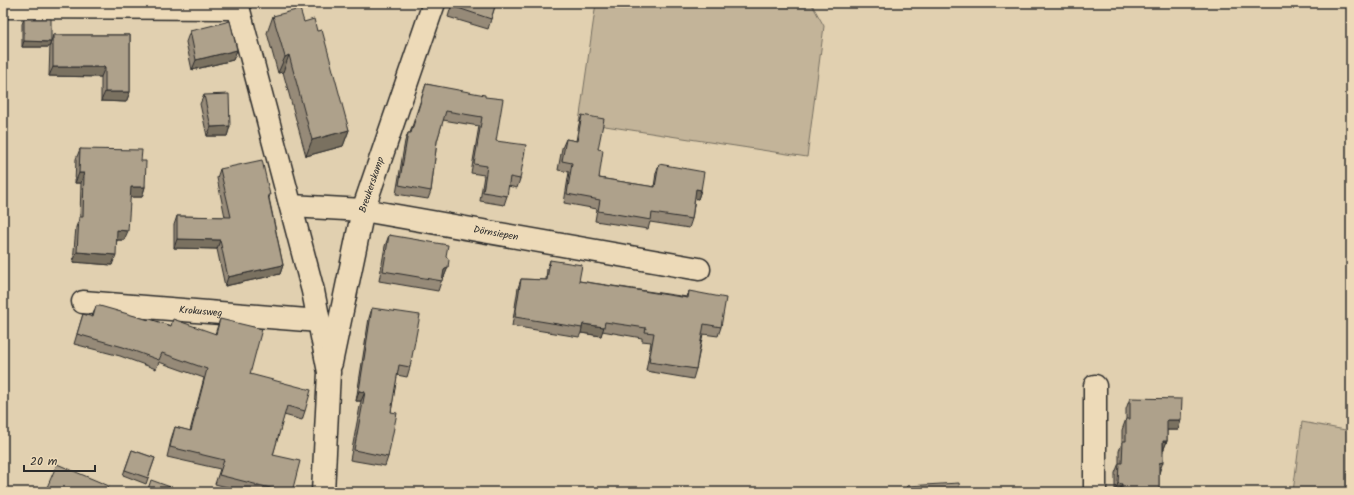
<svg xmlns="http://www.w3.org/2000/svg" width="1354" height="495" viewBox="0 0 1354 495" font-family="Kalam,sans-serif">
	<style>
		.green { fill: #c3b499; stroke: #777062 }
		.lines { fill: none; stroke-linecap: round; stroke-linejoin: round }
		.minor-casing { stroke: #2b2b2b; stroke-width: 25 }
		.minor { stroke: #eddab8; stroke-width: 22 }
		.wall { fill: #968a78; stroke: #2b2b2b }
		.shaded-wall { fill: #7a7161; stroke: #2b2b2b }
		.building { fill: #aea18b; stroke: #2b2b2b }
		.labels { text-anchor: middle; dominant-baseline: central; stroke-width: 3; stroke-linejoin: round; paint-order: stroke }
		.street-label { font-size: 10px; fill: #2b2b2b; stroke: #eddab8 }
	</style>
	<rect width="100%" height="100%" fill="#e1d0b0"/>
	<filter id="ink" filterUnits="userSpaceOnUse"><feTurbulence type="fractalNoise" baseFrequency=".025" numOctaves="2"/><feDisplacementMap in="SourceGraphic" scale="8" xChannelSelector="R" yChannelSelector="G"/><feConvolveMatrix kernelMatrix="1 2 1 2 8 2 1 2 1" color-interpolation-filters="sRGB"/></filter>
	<g filter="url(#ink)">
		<g class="green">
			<polygon points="596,3 811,3 824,26 807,157 579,122"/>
			<polygon points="1302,422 1351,431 1351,492 1293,492"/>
		</g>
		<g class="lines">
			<defs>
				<g id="minor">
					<polyline points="237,3 313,291 329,372 323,492"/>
					<polyline points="3,7 238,8"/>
					<path id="s1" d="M291,206l72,4 336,59"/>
					<path id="s2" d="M83,302l236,19"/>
					<path id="s3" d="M331,363l32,-153 71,-207"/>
					<polyline points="1095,386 1095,492"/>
				</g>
			</defs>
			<use href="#minor" class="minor-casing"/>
			<use href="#minor" class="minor"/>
		</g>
		<g class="wall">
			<polygon points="452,3 496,3 488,29 448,17"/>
			<polygon points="273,16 304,22 317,31 349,130 343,146 306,156 283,72 278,73 267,33"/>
			<polygon points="24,19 51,42 49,47 22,47 22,24"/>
			<polygon points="190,31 237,50 233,60 192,70 186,42"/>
			<polygon points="53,35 130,35 130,92 126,102 101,101 101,77 49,76 50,45"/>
			<polygon points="426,84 485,97 496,141 520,179 517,188 508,186 507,196 504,205 480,201 484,175 471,173 479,126 443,120 437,141 431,191 428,199 396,194 405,141 408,133 410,133"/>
			<polygon points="204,95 230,126 227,136 207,136 200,104"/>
			<polygon points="582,115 598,149 599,178 654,187 656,173 659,164 701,190 698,199 695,198 692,219 689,228 650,222 648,229 595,221 597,209 564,203 569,172 558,170 562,148 566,139 576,141 579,124"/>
			<polygon points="80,149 141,161 145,187 142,197 130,197 124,240 117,240 112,265 73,262 76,227 80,217 81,183 75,183 76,159"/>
			<polygon points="220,169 270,195 269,198 283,265 280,274 225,286 217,249 174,248 174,225 177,216 225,217 217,178"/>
			<polygon points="389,235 446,256 448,267 444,277 442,279 438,291 379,281 385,246"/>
			<polygon points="550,260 579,281 687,297 689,291 721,327 718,336 703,334 696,369 693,379 646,371 651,342 642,341 642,338 602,331 601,336 581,333 579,337 512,326 518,288 521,279 546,280 547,269"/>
			<polygon points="96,306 171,326 215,334 220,319 250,374 305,411 302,420 284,415 273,455 292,492 247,492 215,484 220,469 167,457 172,436 175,427 190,431 204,378 159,362 156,369 120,356 74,344 83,314 92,317"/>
			<polygon points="372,308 410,367 407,377 397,375 391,412 388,457 385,466 350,460 361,401 356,401 369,318"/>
			<polygon points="1130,398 1181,420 1178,430 1167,430 1167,441 1163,451 1159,472 1159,492 1115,492 1115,473 1119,463 1119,451 1122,443 1122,430 1126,419 1126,409"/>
			<polygon points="132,450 155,458 146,484 123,475"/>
			<polygon points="907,486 960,492 904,492"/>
		</g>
		<g class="shaded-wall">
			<polygon points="24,41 51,42 49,47 22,47"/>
			<polygon points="237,50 233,60 192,70 196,60"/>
			<polygon points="289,55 283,72 278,73 285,57"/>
			<polygon points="53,67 105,67 101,77 49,76"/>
			<polygon points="105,92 130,92 126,102 101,101"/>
			<polygon points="230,126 227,136 207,136 211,127"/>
			<polygon points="349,130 343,146 306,156 312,140"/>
			<polygon points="79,173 84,173 81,183 75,183"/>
			<polygon points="131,187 145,187 142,197 127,197"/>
			<polygon points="696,189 701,190 698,199 693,198"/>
			<polygon points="117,230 128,231 124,240 114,240"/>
			<polygon points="177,239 220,240 217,249 174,248"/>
			<polygon points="77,252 116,255 112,265 73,262"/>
			<polygon points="283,265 280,274 225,286 228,277"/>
			<polygon points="448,267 444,277 440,280 444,270"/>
			<polygon points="583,324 604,327 601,336 581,333"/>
			<polygon points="359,391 365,392 361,401 356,401"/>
			<polygon points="1167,420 1181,420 1178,430 1163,430"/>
			<polygon points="1163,441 1167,441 1163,451"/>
			<polygon points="1163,462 1159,473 1159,463"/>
			<polygon points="1118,483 1122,484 1119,492 1115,492"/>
		</g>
		<g class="building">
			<polygon points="453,3 496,3 491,19 452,6"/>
			<polygon points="300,9 304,22 314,19 317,31 322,30 349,130 312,140 289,55 285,57 273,16"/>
			<polygon points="24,19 51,19 51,42 24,41"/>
			<polygon points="230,21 237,50 196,60 190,31"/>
			<polygon points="53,35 130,35 130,92 105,92 105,67 53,67"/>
			<polygon points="426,84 485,95 485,97 503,99 496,141 526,145 520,179 510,177 507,196 483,192 487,166 474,164 482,117 446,111 437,141 431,191 399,185 408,133 411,133"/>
			<polygon points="229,94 230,126 211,127 204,95"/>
			<polygon points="582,115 604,119 598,149 603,150 599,178 655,187 659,164 704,172 701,190 696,189 692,219 652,213 651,220 598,211 600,200 567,194 572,163 562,161 566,139 577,141"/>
			<polygon points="80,149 142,150 141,161 146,161 145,187 131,187 128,231 117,230 116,255 77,252 79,217 83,217 84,173 79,173"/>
			<polygon points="262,160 270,195 268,195 283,265 228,277 220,240 177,239 177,216 231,217 220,169"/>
			<polygon points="389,235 448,245 446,256 449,260 448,267 444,270 442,281 383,271"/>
			<polygon points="550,260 582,265 579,281 688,298 689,291 726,298 721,327 704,324 696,369 649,362 654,333 645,332 646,328 605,322 604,327 583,324 582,328 515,317 521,279 547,280"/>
			<polygon points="96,306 100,306 149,320 150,319 171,326 173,319 216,334 220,319 262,329 250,374 311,390 305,411 287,406 273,455 300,461 292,492 286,492 219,475 224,460 170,447 175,427 191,431 207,369 162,353 159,360 123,347 77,334 83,314 93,317"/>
			<polygon points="372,308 420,315 410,367 399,365 391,412 397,413 388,457 354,450 365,392 359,391"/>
			<polygon points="1130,398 1182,399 1181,420 1167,420 1167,441 1163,441 1163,462 1159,463 1159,492 1122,492 1122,484 1118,483 1119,463 1122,463 1123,441 1126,441 1126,419 1130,419"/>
			<polygon points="132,450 155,458 148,478 125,470"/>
			<polygon points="57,464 109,486 106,492 45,492"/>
			<polygon points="151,480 184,492 147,492"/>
			<polygon points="959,483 960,492 907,492 907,486"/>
		</g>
	</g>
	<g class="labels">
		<g class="street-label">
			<text stroke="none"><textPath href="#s3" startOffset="183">Breukerskamp</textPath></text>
			<text stroke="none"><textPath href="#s1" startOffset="207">Dörnsiepen</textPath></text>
			<text stroke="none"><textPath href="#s2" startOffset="118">Krokusweg</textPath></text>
		</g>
	</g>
	<rect width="1354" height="495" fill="none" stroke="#eddab8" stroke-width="16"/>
	<rect x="8" y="8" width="1338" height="479" fill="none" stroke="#2b2b2b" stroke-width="1.5" filter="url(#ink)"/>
	<path d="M24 465v6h71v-6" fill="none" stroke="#2b2b2b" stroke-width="2"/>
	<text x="30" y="465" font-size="12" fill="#2b2b2b" stroke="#eddab8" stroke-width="3" paint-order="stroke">20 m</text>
</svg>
